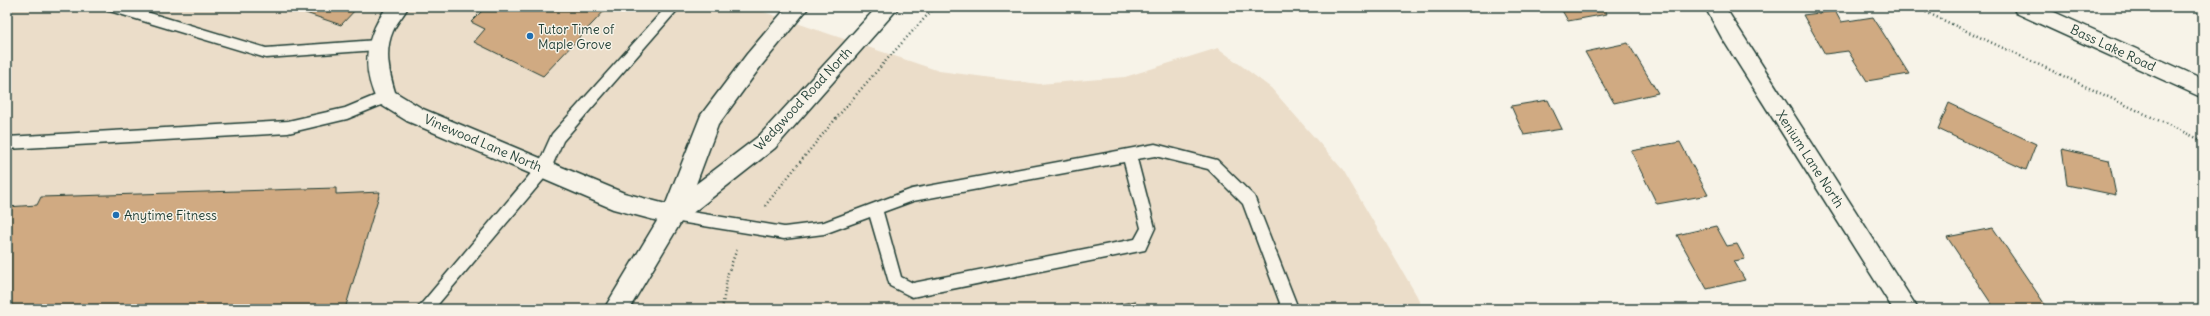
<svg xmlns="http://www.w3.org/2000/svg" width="2210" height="316" viewBox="0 0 2210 316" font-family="Delius,sans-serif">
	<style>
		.built { fill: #ebddc9 }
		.building { fill: #d0aa82; stroke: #1f3d34 }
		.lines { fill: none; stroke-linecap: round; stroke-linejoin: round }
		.lane-casing { stroke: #1f3d34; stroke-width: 3 }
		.street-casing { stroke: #1f3d34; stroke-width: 3 }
		.secondary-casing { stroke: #1f3d34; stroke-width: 3 }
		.path { stroke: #1f3d34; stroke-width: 2.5; stroke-dasharray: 1 3; stroke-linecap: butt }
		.lane { fill: #f7f3e8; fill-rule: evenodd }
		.street { fill: #f7f3e8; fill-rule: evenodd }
		.secondary { fill: #f7f3e8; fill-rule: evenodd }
		.poi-dot { fill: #1f6fb2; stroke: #f7f3e8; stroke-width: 1.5 }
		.labels { text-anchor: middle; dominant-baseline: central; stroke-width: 3; stroke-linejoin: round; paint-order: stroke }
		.poi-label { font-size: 13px; fill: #1f3d34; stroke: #f7f3e8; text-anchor: start }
		.street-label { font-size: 13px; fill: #1f3d34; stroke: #f7f3e8 }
	</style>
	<rect width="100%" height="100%" fill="#f7f3e8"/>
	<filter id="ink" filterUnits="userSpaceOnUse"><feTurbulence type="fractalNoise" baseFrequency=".025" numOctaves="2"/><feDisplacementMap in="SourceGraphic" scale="8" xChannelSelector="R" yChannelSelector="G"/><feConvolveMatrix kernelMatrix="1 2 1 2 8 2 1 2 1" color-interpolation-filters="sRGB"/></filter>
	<g filter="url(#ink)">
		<polygon class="built" points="7,7 765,7 761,11 939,71 1039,84 1125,77 1218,48 1271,88 1343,170 1417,296 1422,309 7,309"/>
		<g class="building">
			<polygon points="288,7 358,7 341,25"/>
			<polygon points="486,7 608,7 543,76 474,42 485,29 471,22"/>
			<polygon points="1560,7 1604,7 1607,14 1568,21"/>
			<polygon points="1835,11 1841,22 1873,17 1909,74 1867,81 1848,51 1825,54 1803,15"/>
			<polygon points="1628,43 1658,93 1614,103 1585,52"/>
			<polygon points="1548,100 1562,129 1524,135 1511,106"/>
			<polygon points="1949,103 2036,144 2026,170 1938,129"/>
			<polygon points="1680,142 1708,195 1657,204 1631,151"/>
			<polygon points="2062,149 2109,160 2116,195 2067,185"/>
			<polygon points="336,188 336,194 380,192 345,309 7,309 7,207 37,205 41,197"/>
			<polygon points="1716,226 1727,246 1737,244 1745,259 1734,261 1745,280 1707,289 1677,235"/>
			<polygon points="1993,228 2048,309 1995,309 1947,237"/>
			<polygon points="1135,301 1137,309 1099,309"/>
		</g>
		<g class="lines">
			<defs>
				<g id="lane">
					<polygon points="107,7 130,7 266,48 377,40 382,41 384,45 382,49 377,50 266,58 113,12 108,11"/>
					<polygon points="666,7 680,7 563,141 549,173 434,309 417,309 538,165 552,134"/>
					<polygon points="386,91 391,93 393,97 391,101 347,119 288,133 7,149 7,137 288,121 345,108"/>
					<path d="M1155,144l62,16 37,36 42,107v6h-16v-6l-37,-99 -35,-35 -53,-13 -18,3 18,69 -10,22 -233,47 -22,-11 -20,-69 -46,17 -40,5 -111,-18 -5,-2 -2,-4 2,-4 5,-2 111,18 40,-5 88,-33zM1124,162l17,66 -6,11 -222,44 -12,-6 -18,-65 30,-11z"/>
				</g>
				<g id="street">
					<path d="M387,7h21c-4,8 -11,15 -15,24 -9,20 -4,41 2,61l28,17 201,84 57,15 3,7 -3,7 -8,3 -60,-16 -206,-88 -29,-18c-17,-34 -14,-65 9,-96z"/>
					<polygon points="1705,7 1725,7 1918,309 1893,309 1722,38"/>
				</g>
				<g id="secondary">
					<polygon points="787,7 809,7 761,66 718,125 696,184 759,136 877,7 899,7 775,148 681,222 629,309 604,309 663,211 701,115 747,54"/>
					<polygon points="2013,7 2043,7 2203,79 2203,98 2016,13"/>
				</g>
			</defs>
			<use href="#lane" class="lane-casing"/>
			<use href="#street" class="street-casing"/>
			<use href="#secondary" class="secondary-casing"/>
			<g class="path">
				<polyline points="1915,7 2203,141"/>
				<path d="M765,206c54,-69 110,-135 170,-199"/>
				<polyline points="722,309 728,273 737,249"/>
			</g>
			<use href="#lane" class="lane"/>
			<use href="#street" class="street"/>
			<use href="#secondary" class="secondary"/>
		</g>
	</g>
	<g class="poi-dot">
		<circle cx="530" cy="36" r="4"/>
		<circle cx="116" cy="215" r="4"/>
	</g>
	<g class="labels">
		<g class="poi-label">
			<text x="538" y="29">Tutor Time of<tspan x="538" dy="15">Maple Grove</tspan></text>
			<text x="124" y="215">Anytime Fitness</text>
		</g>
		<g class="street-label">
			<text transform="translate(2113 48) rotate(25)">Bass Lake Road</text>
			<text transform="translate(803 99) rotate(-47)">Wedgwood Road North</text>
			<text transform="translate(483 143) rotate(23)">Vinewood Lane North</text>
			<text transform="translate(1810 159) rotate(57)">Xenium Lane North</text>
		</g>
	</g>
	<rect width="2210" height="316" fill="none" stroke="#f7f3e8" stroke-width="24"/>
	<rect x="12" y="12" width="2186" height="292" fill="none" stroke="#1f3d34" stroke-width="1.5" filter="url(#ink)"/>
</svg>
